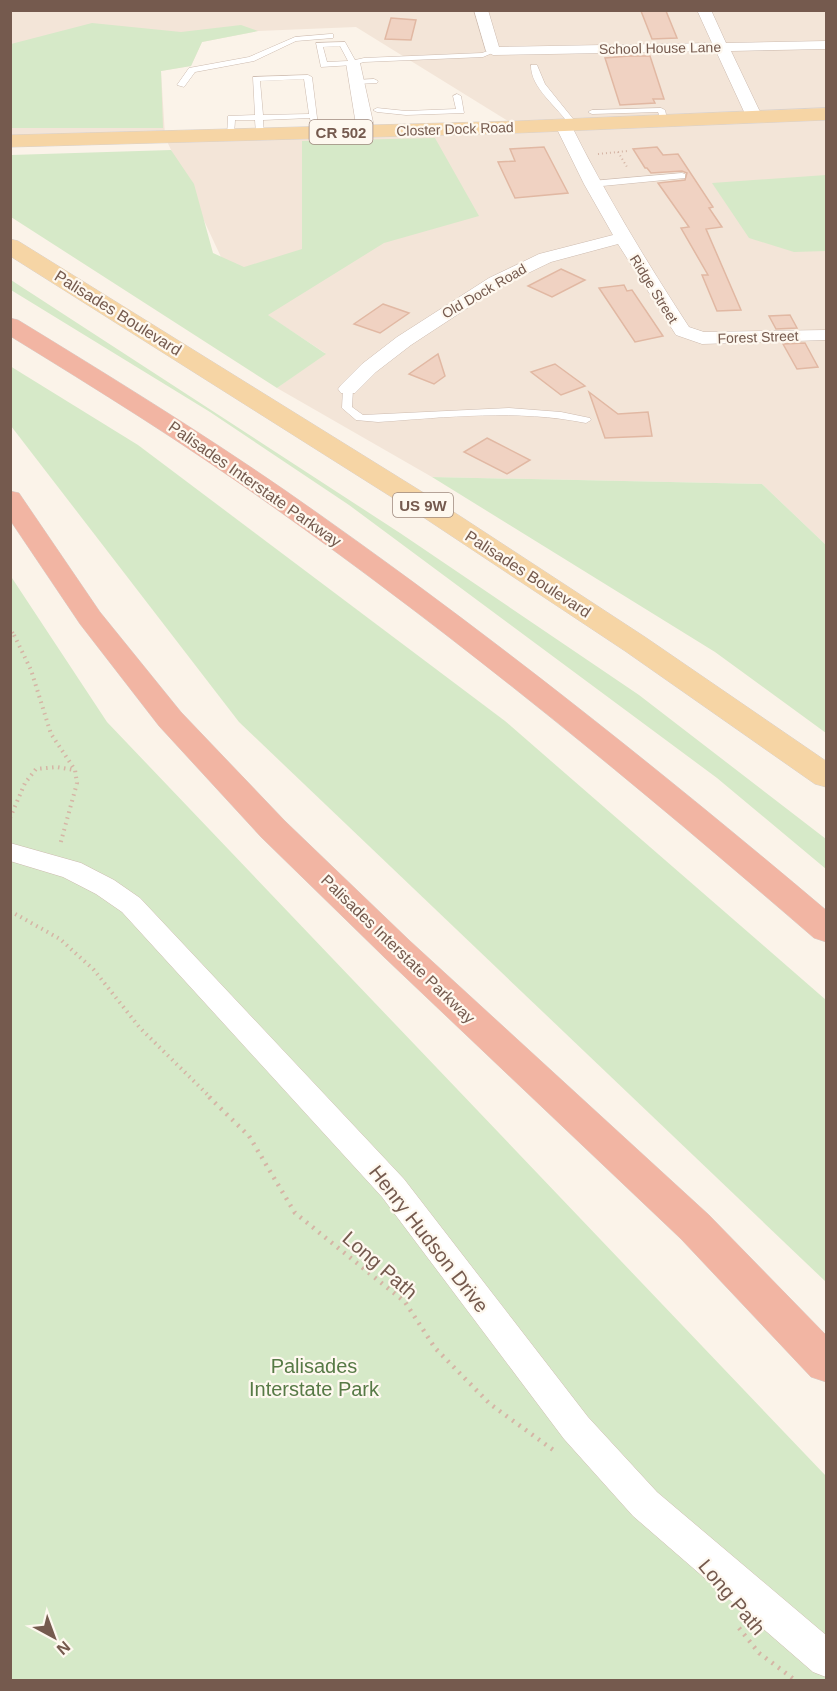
<svg xmlns="http://www.w3.org/2000/svg" width="837" height="1691" viewBox="0 0 837 1691" font-family="Helvetica,sans-serif">
	<style>
		.residential { fill: #f3e5d8; fill-rule: evenodd }
		.green { fill: #d6e9c8 }
		.building { fill: #f0d2c2; stroke: #e1b8a3; stroke-width: 1.5 }
		.lines { fill: none; stroke-linecap: round; stroke-linejoin: round }
		.service-casing { stroke: #cdbbaf; stroke-width: 1 }
		.minor-casing { stroke: #cdbbaf; stroke-width: 1 }
		.primary-casing { stroke: #d8d1cd; stroke-width: 1 }
		.motorway-casing { stroke: #d8d1cd; stroke-width: 1 }
		.path-far3 { stroke: #d5b5a5; stroke-width: 2; stroke-dasharray: 1 3; stroke-linecap: butt }
		.path-far2 { stroke: #d5b5a5; stroke-width: 3; stroke-dasharray: 1.5 4; stroke-linecap: butt }
		.path-far1 { stroke: #d5b5a5; stroke-width: 4; stroke-dasharray: 1.5 4.5; stroke-linecap: butt }
		.path { stroke: #d5b5a5; stroke-width: 4.5; stroke-dasharray: 2 6; stroke-linecap: butt }
		.service { fill: #fff; fill-rule: evenodd }
		.minor { fill: #fff; fill-rule: evenodd }
		.primary { fill: #f6d5a5; fill-rule: evenodd }
		.motorway { fill: #f2b5a3; fill-rule: evenodd }
		.labels { text-anchor: middle; dominant-baseline: central; stroke-width: 4.5; stroke-linejoin: round; paint-order: stroke }
		.far-street-label { font-size: 14px; fill: #755a4e; stroke: #fef8ef }
		.shield { fill: #fef8ef; stroke: #9e897e; stroke-width: 1.5 }
		.shield-label { font-size: 15px; font-weight: bold; fill: #755a4e }
		.street-label { font-size: 16px; fill: #755a4e; stroke: #fef8ef }
		.near-street-label { font-size: 20px; fill: #755a4e; stroke: #fef8ef }
		.near-park-label { font-size: 20px; fill: #577a46; stroke: #fef8ef }
	</style>
	<rect width="100%" height="100%" fill="#fbf3e9"/>
	<path class="residential" d="M10,11h816v534l-64,-61 -330,-7 -155,-89 48,-35 -58,-38 -46,-58 -56,-120 -154,4zM356,27l157,97 -348,12 -4,-65 30,-5 11,-24 56,-11z"/>
	<g class="green">
		<polygon points="92,23 181,32 241,25 258,31 202,42 191,66 161,71 163,128 11,128 11,44"/>
		<polygon points="435,138 479,216 384,243 268,315 326,354 277,388 11,217 11,155 171,150 194,184 213,253 244,267 302,249 302,141"/>
		<polygon points="826,175 826,251 794,252 749,238 712,183"/>
		<polygon points="11,280 400,533 639,695 826,839 826,869 717,778 349,505 210,412 11,290"/>
		<polygon points="10,366 138,445 505,721 826,1000 826,1282 239,722 11,426"/>
		<polygon points="432,477 762,484 826,545 826,733 715,652"/>
		<polygon points="10,575 107,722 826,1476 826,1680 11,1680"/>
	</g>
	<g class="building">
		<polygon points="641,11 666,11 677,38 652,39"/>
		<polygon points="391,18 416,20 411,40 385,39"/>
		<polygon points="629,56 650,56 664,99 653,99 655,103 620,105 605,58"/>
		<polygon points="544,147 568,193 515,198 498,162 515,161 510,149"/>
		<polygon points="657,147 663,155 678,154 713,207 709,208 722,227 706,229 741,310 717,311 702,275 708,275 681,228 689,227 658,183 685,180 687,173 682,171 651,173 647,168 645,168 633,149"/>
		<polygon points="561,269 585,280 552,297 528,286"/>
		<polygon points="624,285 627,291 632,290 663,336 635,342 599,288"/>
		<polygon points="383,304 409,313 380,333 354,324"/>
		<polygon points="790,315 797,328 776,329 769,316"/>
		<polygon points="805,343 818,367 797,369 783,344"/>
		<polygon points="438,354 445,376 434,384 409,374"/>
		<polygon points="555,364 585,386 561,395 531,372"/>
		<polygon points="589,392 618,414 648,412 652,436 605,438"/>
		<polygon points="487,438 530,460 507,474 464,452"/>
	</g>
	<g class="lines">
		<defs>
			<g id="service">
				<polygon points="330,34 333,34 333,38 296,41 254,61 195,72 184,87 177,85 189,68 249,57 295,37"/>
				<path d="M345,42l10,18 9,-2 118,-5 11,-4 4,2 -14,6 -119,5 -11,3 -32,2 -5,-24zM340,46l8,15 -21,1 -4,-15z"/>
				<path d="M531,65h6l8,19 33,41 -1,2h-6c-12,-19 -41,-39 -40,-62z"/>
				<path d="M308,75l4,2 7,57 -7,-2 -2,-14 -47,2 1,14 -4,2 -4,-2 -1,-14h-20l-1,15 -7,2 1,-21 27,-1 -2,-38zM304,79l5,35 -46,1 -3,-34z"/>
				<polygon points="374,79 378,81 377,83 357,84 353,82 357,80"/>
				<polygon points="457,94 461,96 464,113 406,115 377,112 373,110 377,108 406,111 456,109 453,96"/>
				<polygon points="661,108 665,110 668,123 662,123 658,112 592,114 588,112 592,110"/>
				<polygon points="682,173 685,174 685,178 592,187 588,184 592,181"/>
				<path d="M348,386l5,3 -1,18 11,8 146,-7 52,4 29,6 1,2 -5,3c-69,-14 -138,-6 -208,-1l-22,-2 -14,-12 1,-19z"/>
			</g>
			<g id="minor">
				<polygon points="474,10 488,10 499,47 712,43 697,10 711,10 726,43 826,41 826,49 731,51 762,116 754,121 746,116 716,51 493,55 486,51"/>
				<polygon points="353,59 360,63 373,122 373,131 365,136 357,131 346,63"/>
				<path d="M563,120l8,5c35,70 75,136 118,202l15,5 122,-2v10l-124,4 -26,-9 -58,-91 -67,18 -50,24 -90,59 -35,27 -21,21h-14l-3,-4 3,-4 21,-21 35,-27 92,-59 50,-24 74,-19 -29,-51 -29,-59z"/>
				<polygon points="10,843 81,863 114,880 140,898 404,1179 588,1417 657,1492 826,1635 826,1677 813,1672 633,1516 564,1439 382,1197 122,912 96,894 63,877 10,861"/>
			</g>
			<g id="primary">
				<polygon points="826,108 826,120 517,133 10,147 10,135 517,121"/>
				<polygon points="10,239 18,241 440,503 645,637 826,761 826,787 815,784 625,651 420,515 10,256"/>
			</g>
			<g id="motorway">
				<path d="M10,318l8,2c90,55 181,111 268,171 187,130 366,272 540,419v32l-12,-4c-176,-152 -355,-300 -545,-434 -84,-60 -171,-114 -259,-168z"/>
				<polygon points="10,491 19,493 100,612 181,712 285,821 409,940 709,1215 826,1335 826,1382 811,1377 681,1239 385,958 261,837 159,726 80,624 10,520"/>
			</g>
		</defs>
		<use href="#service" class="service-casing"/>
		<use href="#minor" class="minor-casing"/>
		<use href="#primary" class="primary-casing"/>
		<use href="#motorway" class="motorway-casing"/>
		<g class="path-far3">
			<polyline points="618,152 627,167"/>
			<polyline points="598,154 628,151"/>
		</g>
		<polyline class="path-far2" points="10,627 15,637"/>
		<g class="path-far1">
			<polyline points="14,635 31,670 51,734 75,770 77,783 60,845"/>
			<polyline points="10,818 25,783 36,769 57,767 74,770"/>
			<polyline points="10,911 60,939 94,970 140,1028 211,1098"/>
		</g>
		<g class="path">
			<polyline points="209,1097 249,1136 295,1213 405,1302 435,1348 490,1404 556,1452"/>
			<polyline points="739,1628 759,1653 795,1680"/>
		</g>
		<use href="#service" class="service"/>
		<use href="#minor" class="minor"/>
		<use href="#primary" class="primary"/>
		<use href="#motorway" class="motorway"/>
	</g>
	<g class="labels">
		<g class="far-street-label">
			<text transform="translate(660 48) rotate(-1)">School House Lane</text>
			<text transform="translate(455 129) rotate(-2)">Closter Dock Road</text>
			<text transform="translate(654 289) rotate(58)">Ridge Street</text>
			<text transform="translate(484 291) rotate(-30)">Old Dock Road</text>
			<text transform="translate(758 337) rotate(-2)">Forest Street</text>
		</g>
		<g class="shield">
			<rect x="309.5" y="120" width="63" height="24" rx="4.5"/>
			<rect x="393" y="493" width="60" height="24" rx="4.5"/>
		</g>
		<g class="shield-label">
			<text x="341" y="132">CR 502</text>
			<text x="423" y="505">US 9W</text>
		</g>
		<g class="street-label">
			<text transform="translate(118 313) rotate(32)">Palisades Boulevard</text>
			<text transform="translate(255 484) rotate(35)">Palisades Interstate Parkway</text>
			<text transform="translate(528 574) rotate(33)">Palisades Boulevard</text>
			<text transform="translate(398 949) rotate(44)">Palisades Interstate Parkway</text>
		</g>
		<g class="near-street-label">
			<text transform="translate(429 1239) rotate(52)">Henry Hudson Drive</text>
			<text transform="translate(380 1265) rotate(41)">Long Path</text>
			<text transform="translate(732 1597) rotate(50)">Long Path</text>
		</g>
		<g class="near-park-label">
			<text x="314" y="1366">Palisades<tspan x="314" dy="23">Interstate Park</tspan></text>
		</g>
	</g>
	<rect width="837" height="1691" fill="none" stroke="#755a4e" stroke-width="24"/>
	<g transform="translate(54 1637) rotate(139)" stroke="#fef8ef" stroke-width="4.5" paint-order="stroke">
	<path d="M0-4.5L10 22L0 15L-10 22Z" fill="#755a4e"/>
	<text y="-9" font-size="16" font-weight="bold" text-anchor="middle" fill="#755a4e">N</text>
	</g>
</svg>
